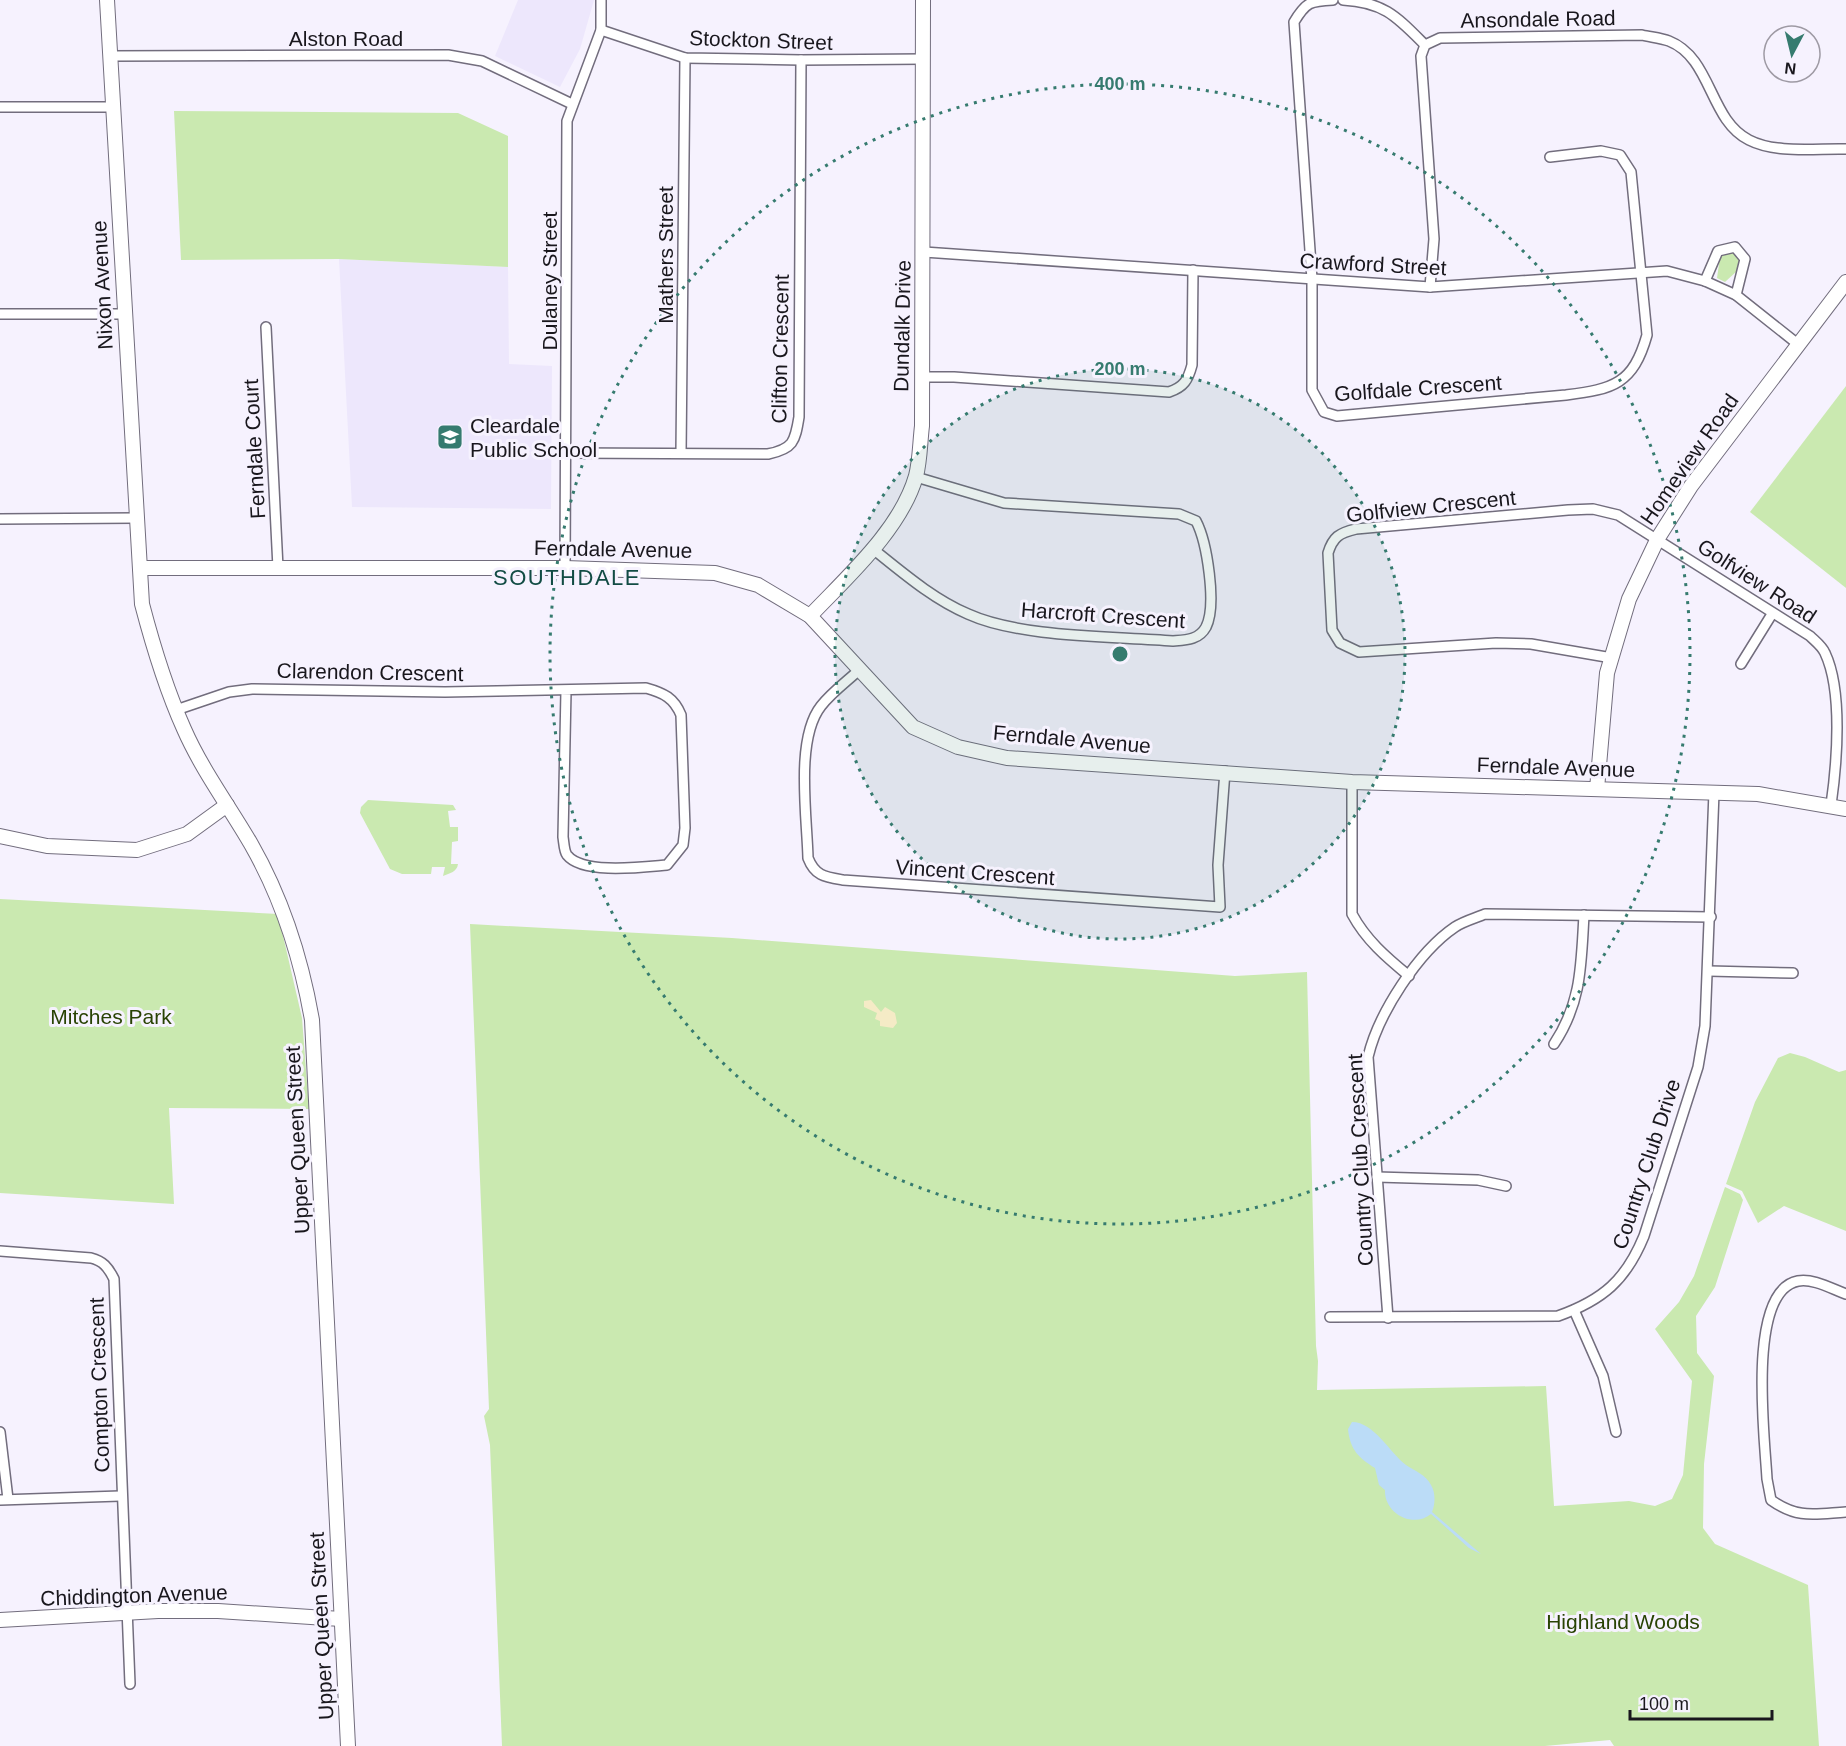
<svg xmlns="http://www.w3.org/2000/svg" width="1846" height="1746" viewBox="0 0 1846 1746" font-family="Helvetica,sans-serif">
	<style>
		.built { fill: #ede7fc }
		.green { fill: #cae9b0 }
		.sand { fill: #f5ebc6 }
		.water { fill: #bbdcf7 }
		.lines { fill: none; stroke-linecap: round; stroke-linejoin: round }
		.street-casing { stroke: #726d7d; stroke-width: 12 }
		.secondary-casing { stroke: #726d7d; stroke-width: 16 }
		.street { stroke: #fff; stroke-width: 9 }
		.secondary { stroke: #fff; stroke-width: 14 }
		.ring { fill: none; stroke: #367b6f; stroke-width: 3; stroke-dasharray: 3 6 }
		.labels { text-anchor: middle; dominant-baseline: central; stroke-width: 6; stroke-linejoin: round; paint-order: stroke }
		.street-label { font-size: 21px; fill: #19171d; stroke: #f6f2fe }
		.poi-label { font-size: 21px; fill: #19171d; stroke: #f6f2fe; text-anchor: start }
		.park-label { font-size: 21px; fill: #294304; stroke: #f6f2fe }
		.neighbourhood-label { font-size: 22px; letter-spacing: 1.5px; fill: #124c44; stroke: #f6f2fe }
		.centre { fill: #367b6f; stroke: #f6f2fe; stroke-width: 3 }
		.ring-label { font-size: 18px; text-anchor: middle; font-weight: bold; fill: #367b6f; stroke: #f6f2fe; stroke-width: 6; stroke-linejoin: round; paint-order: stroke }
	</style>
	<rect width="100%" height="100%" fill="#f6f2fe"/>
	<g class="built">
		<polygon points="518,0 594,0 580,49 560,87 495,56"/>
		<polygon points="339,259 508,267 509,364 552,366 551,509 352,507"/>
	</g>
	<g class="green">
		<polygon points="174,111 458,113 508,136 508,267 339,259 181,260"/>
		<polygon points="1728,252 1734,252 1741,261 1737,271 1725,282 1717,278 1720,257"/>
		<polygon points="1846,386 1846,588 1750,512"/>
		<path d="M368,800l85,5 3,5 -8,1 2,16h8v14l-6,1 -1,22h7c-1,8 -8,9 -15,12l2,-9h-13l-1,7h-29l-12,-5 -30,-56 1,-6z"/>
		<polygon points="0,899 278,914 302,1018 309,1109 169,1108 174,1204 0,1193"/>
		<polygon points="470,924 732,938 1235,976 1307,972 1316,1346 1318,1361 1317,1390 1546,1386 1554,1506 1629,1501 1655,1506 1672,1499 1683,1475 1692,1381 1655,1329 1679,1302 1694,1276 1725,1187 1740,1194 1743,1200 1715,1287 1696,1316 1697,1353 1714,1376 1704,1464 1703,1528 1715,1544 1808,1585 1819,1746 1614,1746 1610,1740 1545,1746 502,1746 490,1445 484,1416 489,1409"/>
		<polygon points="1790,1053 1805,1057 1839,1072 1846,1070 1846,1231 1784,1206 1758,1223 1742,1191 1726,1184 1755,1102 1778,1058"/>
	</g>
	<polygon class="sand" points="871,1000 881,1012 885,1007 895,1013 897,1023 893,1028 880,1026 880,1021 875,1019 877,1013 864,1007 864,1001"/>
	<path class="water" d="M1352,1422c22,0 38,31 54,43 9,6 20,10 25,20 5,8 4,20 1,27l49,42 -12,-6 -38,-34c-18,15 -47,-1 -46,-24l-6,-5 -4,-17c-16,-10 -25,-18 -27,-39z"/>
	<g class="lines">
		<defs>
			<g id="street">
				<path d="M1333,0c-23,1 -27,2 -39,22l18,257v111l12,22 13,4 229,-21c48,-6 67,-11 81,-60l-16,-163 -11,-17 -19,-4 -51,6"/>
				<path d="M1343,0c41,2 54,17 82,45"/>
				<polyline points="601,30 685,58 801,60 924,59"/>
				<polyline points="110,56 448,55 482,61 572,104"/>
				<polyline points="0,107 112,107"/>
				<polyline points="924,252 1430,287 1667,271 1705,281 1736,295 1799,345"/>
				<polyline points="1705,281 1718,251 1735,247 1745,259 1736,295"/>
				<path d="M1430,287l4,-48 -13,-183 4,-11 15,-7 202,-3c8,2 19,3 27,6 43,17 40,79 80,99 27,14 68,8 97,9"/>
				<polyline points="0,314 125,314"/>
				<polyline points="266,327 278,568"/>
				<path d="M922,377h32l215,15c15,-5 19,-12 23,-27l1,-95"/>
				<path d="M567,453l201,1c25,-5 27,-12 31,-37l2,-357"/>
				<polyline points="681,453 685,58"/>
				<polyline points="0,519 135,518"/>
				<path d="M873,549c30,24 60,50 95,65 53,24 145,22 205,27 13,-1 26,-1 33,-14 11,-22 1,-85 -10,-106l-17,-7 -175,-11 -88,-26"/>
				<polyline points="565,568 567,121 601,30 601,0"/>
				<path d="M1612,658l-81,-14 -35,-1 -137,9 -19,-9 -8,-13 -4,-77c5,-16 11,-20 28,-24l212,-19 25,-1 25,6 192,121c5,5 12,10 15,17 18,38 12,110 6,152"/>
				<polyline points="1741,664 1772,614"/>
				<path d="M858,671c-12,11 -27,22 -37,35 -26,33 -14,110 -13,152 7,18 17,19 35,22l377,27 -2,-42 7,-94"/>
				<path d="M176,710l53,-18 23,-3 193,3 201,-4c18,5 28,10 35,27l4,113 -2,17 -16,20c-24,2 -84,10 -100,-10 -3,-4 -3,-12 -4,-18l3,-146"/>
				<path d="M1352,782v132c14,26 34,43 57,62"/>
				<polyline points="1709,971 1793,973"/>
				<path d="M1554,1044c28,-42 27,-80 30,-129"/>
				<polyline points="1377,1177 1478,1180 1506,1186"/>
				<path d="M0,1251l91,7c12,3 17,9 23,21l16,405"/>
				<path d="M1846,1294c-14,-5 -33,-16 -48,-13 -52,10 -33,158 -31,198l4,21c27,19 43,14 75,12"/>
				<polyline points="1574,1310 1603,1376 1616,1432"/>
				<path d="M1330,1317l228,-1c45,-16 68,-36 86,-80l54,-169 7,-41 9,-234"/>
				<path d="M1388,1318l-20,-261c10,-43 50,-105 87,-130 9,-6 21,-9 30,-13l226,3"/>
				<polyline points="0,1432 8,1499"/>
				<polyline points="0,1500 120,1496"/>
			</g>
			<g id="secondary">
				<path d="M107,0l35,604c11,42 24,85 42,125 18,41 45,77 67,115 32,56 50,113 61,176l36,726"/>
				<polyline points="140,568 565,568 715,573 758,585 810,616 913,727 958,747 1007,758 1352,782 1758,794 1846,809"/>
				<path d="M810,616c37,-39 91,-87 106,-140 4,-15 4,-34 6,-50l1,-426"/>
				<polyline points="1597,789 1607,673 1629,599 1658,538 1691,486 1846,282"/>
				<polyline points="0,836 47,846 137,850 187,834 227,805"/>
				<polyline points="0,1620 158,1611 218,1611 341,1619"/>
			</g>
		</defs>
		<use href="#street" class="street-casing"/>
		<use href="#secondary" class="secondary-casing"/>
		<use href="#street" class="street"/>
		<use href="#secondary" class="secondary"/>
	</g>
	<circle cx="1120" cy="654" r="285" fill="#367b6f" fill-opacity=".12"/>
	<g class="ring">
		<circle cx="1120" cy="654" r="285"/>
		<circle cx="1120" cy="654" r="570"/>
	</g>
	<defs>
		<symbol id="school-square" viewBox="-11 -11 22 22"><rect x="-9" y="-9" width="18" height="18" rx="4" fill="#367b6f" stroke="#f6f2fe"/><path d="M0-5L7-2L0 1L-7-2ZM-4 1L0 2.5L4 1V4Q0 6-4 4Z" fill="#fff"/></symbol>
	</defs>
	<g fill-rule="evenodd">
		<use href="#school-square" x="435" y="422" width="30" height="30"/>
	</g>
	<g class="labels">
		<g class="street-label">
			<text transform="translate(1538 19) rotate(-1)">Ansondale Road</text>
			<text x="346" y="38">Alston Road</text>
			<text transform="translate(761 40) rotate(2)">Stockton Street</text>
			<text transform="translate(665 255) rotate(-90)">Mathers Street</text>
			<text transform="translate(1373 264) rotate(3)">Crawford Street</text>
			<text transform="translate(549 281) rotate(-90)">Dulaney Street</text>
			<text transform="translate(102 285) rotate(-93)">Nixon Avenue</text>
			<text transform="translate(902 326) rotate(-89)">Dundalk Drive</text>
			<text transform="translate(780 349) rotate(-89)">Clifton Crescent</text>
			<text transform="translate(1418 388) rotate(-4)">Golfdale Crescent</text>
			<text transform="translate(254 449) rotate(-93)">Ferndale Court</text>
			<text transform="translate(1689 459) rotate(-55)">Homeview Road</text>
			<text transform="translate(1431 506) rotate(-6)">Golfview Crescent</text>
			<text transform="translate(613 549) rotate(1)">Ferndale Avenue</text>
			<text transform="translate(1757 581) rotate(33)">Golfview Road</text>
			<text transform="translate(1103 615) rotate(4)">Harcroft Crescent</text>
			<text transform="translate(370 672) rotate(1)">Clarendon Crescent</text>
			<text transform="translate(1072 739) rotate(5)">Ferndale Avenue</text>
			<text transform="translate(1556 767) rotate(2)">Ferndale Avenue</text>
			<text transform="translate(975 872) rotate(4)">Vincent Crescent</text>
			<text transform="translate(297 1140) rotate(-93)">Upper Queen Street</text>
			<text transform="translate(1360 1160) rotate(-93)">Country Club Crescent</text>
			<text transform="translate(1646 1164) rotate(-72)">Country Club Drive</text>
			<text transform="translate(99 1385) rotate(-92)">Compton Crescent</text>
			<text transform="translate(134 1595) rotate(-2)">Chiddington Avenue</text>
			<text transform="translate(321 1626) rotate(-93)">Upper Queen Street</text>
		</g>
		<g class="poi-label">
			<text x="470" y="425">Cleardale<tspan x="470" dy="24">Public School</tspan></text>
		</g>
		<g class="park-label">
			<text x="111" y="1016">Mitches Park</text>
			<text x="1623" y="1621">Highland Woods</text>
		</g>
		<g class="neighbourhood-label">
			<text x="567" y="577">SOUTHDALE</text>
		</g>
	</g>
	<circle cx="1120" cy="654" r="9" class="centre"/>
	<g class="ring-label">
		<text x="1120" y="90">400 m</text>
		<text x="1120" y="375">200 m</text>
	</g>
	<g transform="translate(1792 54) rotate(187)"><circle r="28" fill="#f6f2fe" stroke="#9e9aa4" stroke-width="1.5"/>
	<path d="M0-4.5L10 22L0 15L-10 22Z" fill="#367b6f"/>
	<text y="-9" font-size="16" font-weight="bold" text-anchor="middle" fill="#19171d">N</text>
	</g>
	<path d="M1630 1710v9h142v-9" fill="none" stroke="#19171d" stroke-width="3"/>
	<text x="1639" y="1710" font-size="18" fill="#19171d" stroke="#f6f2fe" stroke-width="4.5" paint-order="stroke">100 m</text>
</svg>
